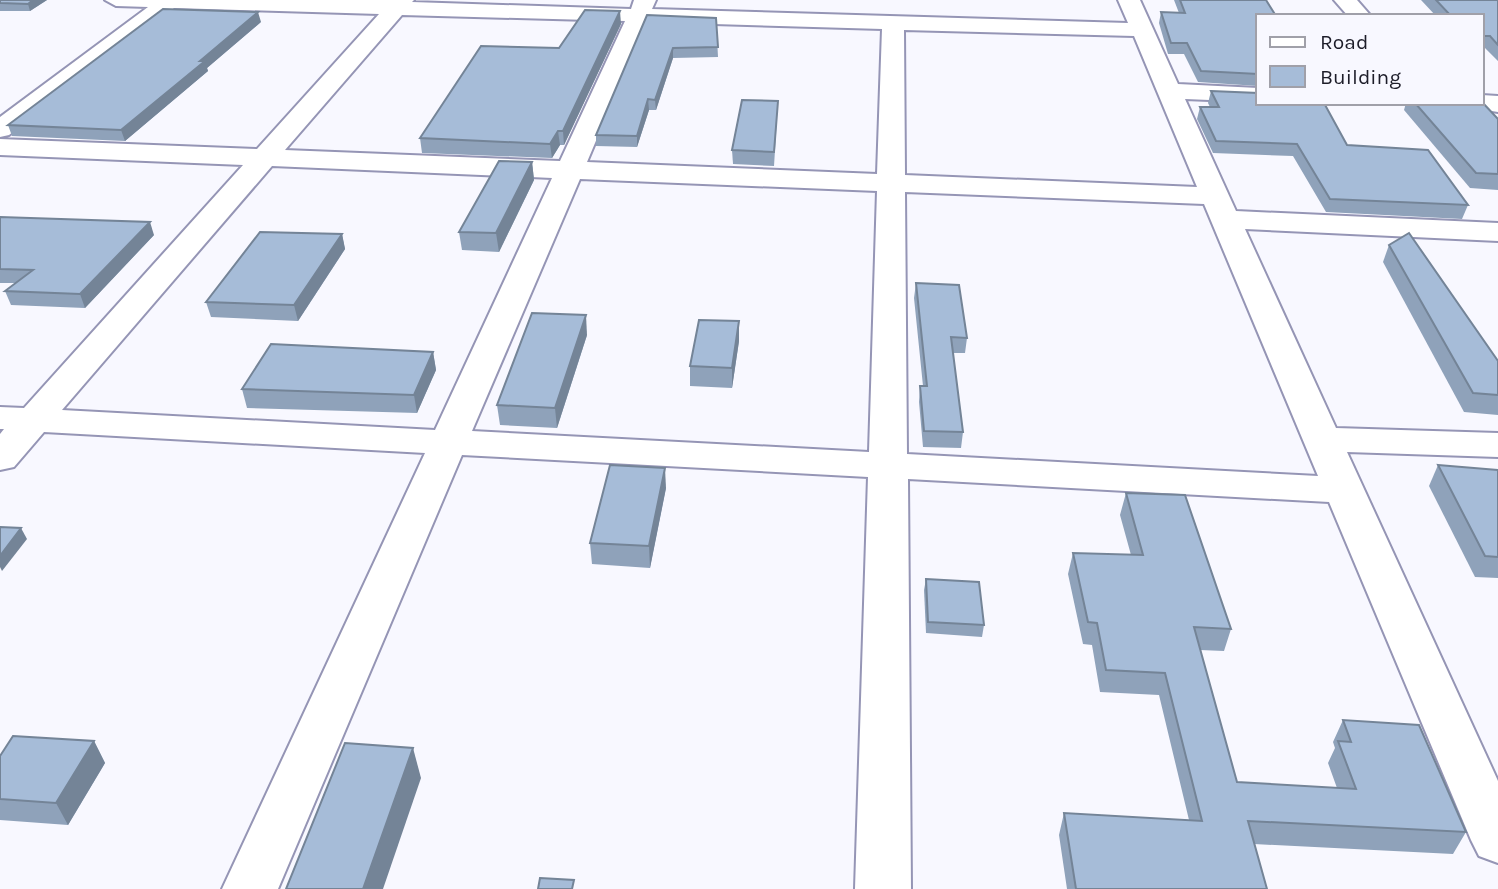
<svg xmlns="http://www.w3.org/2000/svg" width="1498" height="889" viewBox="0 0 1498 889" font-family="Karla,sans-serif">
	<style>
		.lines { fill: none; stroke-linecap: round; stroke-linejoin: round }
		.street-casing { stroke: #9595b5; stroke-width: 4 }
		.street { fill: #fff; fill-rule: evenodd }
		.wall { fill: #8fa2ba }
		.shaded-wall { fill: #748497 }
		.building { fill: #a6bcd8; stroke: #748497; stroke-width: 2 }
	</style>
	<rect width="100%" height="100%" fill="#f8f8ff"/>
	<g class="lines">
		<defs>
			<g id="street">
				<path d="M105,0h309l-2,2 219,7 3,-9h22l-4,9 476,14 -10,-23h22l38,84 80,4v14l-73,-3 51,112 262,12v18l-253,-12 91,199 162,5v24l-151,-5 151,329v82l-19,-7 -8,-16 -142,-338 -421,-23 3,410h-56l13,-412 -406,-22 -184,434h-56l203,-436 -381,-21 -30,35 -14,3v-36l4,-5h-4v-22l24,1 219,-243 -243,-10v-16l257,10 122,-135 -205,-6 -165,127 -9,2v-20l148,-110 -32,-1zM402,15l223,6 -65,140 -275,-11zM646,22l236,7 -5,145 -290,-12zM904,30l230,6 63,151 -292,-12zM272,166l280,12 -117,252 -373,-20zM580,179l297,12 -8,261 -397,-21zM905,192l299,12 114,272 -411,-22z"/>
				<polygon points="1334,0 1357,0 1371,16 1348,16"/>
				<polygon points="1482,95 1498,96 1498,112 1473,108 1470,103 1482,103"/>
			</g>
		</defs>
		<use href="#street" class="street-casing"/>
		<use href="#street" class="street"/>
	</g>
	<g class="wall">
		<polygon points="0,0 47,0 30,11 0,11"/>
		<polygon points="1174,0 1266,0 1258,16 1258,86 1198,82 1184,54 1168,54 1159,23 1161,12 1179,13"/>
		<polygon points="1421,0 1498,0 1498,61 1485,48 1482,48 1482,16 1436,16"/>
		<polygon points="647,15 716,18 718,57 673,58 656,110 649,110 637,147 596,146 596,135"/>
		<polygon points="261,22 207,68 208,71 125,141 12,136 8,125"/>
		<polygon points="621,24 564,145 560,145 552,158 422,153 420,138 559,48"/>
		<polygon points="1211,91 1347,145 1468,205 1462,219 1326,212 1293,156 1213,153 1197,119 1200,107 1210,107 1208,103"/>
		<polygon points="778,101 774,166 733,164 732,150"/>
		<polygon points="1406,103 1482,103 1498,119 1498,190 1470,188 1404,110"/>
		<polygon points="532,162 534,180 499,252 462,250 459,232"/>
		<polygon points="0,217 154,235 85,308 11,305 5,291 16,283 0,283"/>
		<polygon points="342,234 345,249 298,321 211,317 206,302"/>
		<polygon points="1389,245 1498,361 1498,415 1464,412 1383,262"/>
		<polygon points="916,283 967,338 965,353 953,353 963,432 961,448 923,447 919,402 920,386 923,386 914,298"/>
		<polygon points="587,335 557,428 500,425 497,405"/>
		<polygon points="739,341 732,388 690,386 690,366"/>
		<polygon points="433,352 436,370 417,413 247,408 242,389"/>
		<polygon points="1438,465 1498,470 1498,578 1475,577 1429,486"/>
		<polygon points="666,488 650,568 592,564 590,543"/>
		<polygon points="1126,493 1231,629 1224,651 1200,650 1237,782 1337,788 1328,763 1335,748 1333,742 1343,720 1466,832 1453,854 1254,844 1267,889 1067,889 1059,835 1064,813 1189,820 1159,695 1100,692 1092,645 1083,644 1068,574 1073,553 1131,555 1120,515"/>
		<polygon points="926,579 984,625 982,637 926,633 924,590"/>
		<polygon points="94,741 105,763 68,825 0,820 0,756"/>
	</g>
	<g class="shaded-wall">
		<polygon points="33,0 47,0 30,11 28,4"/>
		<polygon points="620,11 621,24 564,145 563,131"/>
		<polygon points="258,12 261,22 207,68 208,71 125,141 121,130 200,61"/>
		<polygon points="673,48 673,58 656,110 655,100"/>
		<polygon points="648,99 649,110 637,147 637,136"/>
		<polygon points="558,131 560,145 552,158 550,144"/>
		<polygon points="532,162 534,180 499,252 496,233"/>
		<polygon points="150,222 154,235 85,308 80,294"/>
		<polygon points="342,234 345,249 298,321 294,305"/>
		<polygon points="586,315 587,335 557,428 555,408"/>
		<polygon points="739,321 739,341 732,388 732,368"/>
		<polygon points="433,352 436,370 417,413 414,395"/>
		<polygon points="665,468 666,488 650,568 649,546"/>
		<polygon points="21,528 27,539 2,571 0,567 0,556"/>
		<polygon points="94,741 105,763 68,825 56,803"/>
		<polygon points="413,748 421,778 383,889 363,889"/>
	</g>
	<g class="building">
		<polygon points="0,0 33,0 28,4 0,3"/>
		<polygon points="1180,0 1266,0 1276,16 1258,16 1258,74 1201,71 1187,43 1171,43 1161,12 1185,13"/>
		<polygon points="1436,0 1498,0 1498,45 1490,36 1482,36 1482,16 1451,16"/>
		<polygon points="163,9 258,12 200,61 205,61 121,130 8,125"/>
		<polygon points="585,10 620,11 563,131 558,131 550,144 420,138 481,46 559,48"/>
		<polygon points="647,15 716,18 718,47 673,48 655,100 648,99 637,136 596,135"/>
		<polygon points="1211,91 1258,93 1258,103 1324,103 1347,145 1428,150 1468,205 1330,199 1297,144 1216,141 1200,107 1219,107"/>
		<polygon points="742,100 778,101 774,152 732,150"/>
		<polygon points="1482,102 1498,119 1498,174 1476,173 1415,103 1482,103"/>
		<polygon points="499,161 532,162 496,233 459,232"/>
		<polygon points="0,217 150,222 80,294 5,291 33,270 0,269"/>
		<polygon points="260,232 342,234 294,305 206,302"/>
		<polygon points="1409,233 1498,361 1498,395 1473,393 1389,245"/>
		<polygon points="916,283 959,285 967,338 951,337 963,432 924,431 920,386 927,386"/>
		<polygon points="532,313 586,315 555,408 497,405"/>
		<polygon points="699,320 739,321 732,368 690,366"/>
		<polygon points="271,344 433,352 414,395 242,389"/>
		<polygon points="610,465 665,468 649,546 590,543"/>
		<polygon points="1438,465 1498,470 1498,557 1485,556"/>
		<polygon points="1126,493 1185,495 1231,629 1194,627 1237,782 1356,789 1338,741 1351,742 1343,720 1419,725 1466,832 1248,821 1267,889 1076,889 1064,813 1202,821 1165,673 1106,670 1097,623 1088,622 1073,553 1143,555"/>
		<polygon points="0,527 21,528 0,556"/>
		<polygon points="926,579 979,582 984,625 928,622"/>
		<polygon points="13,736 94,741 56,803 0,799 0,756"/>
		<polygon points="345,743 413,748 363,889 286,889"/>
		<polygon points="540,878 574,880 572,889 538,889"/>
	</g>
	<rect x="1256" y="14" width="228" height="91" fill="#f8f8ff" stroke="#a0a0a9" stroke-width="2"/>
	<rect x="1270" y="37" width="35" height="10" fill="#ffffff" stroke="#a0a0a9" stroke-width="2"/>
	<text x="1320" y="49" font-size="21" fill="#1d1d29">Road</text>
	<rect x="1270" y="66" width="35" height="21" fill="#a6bcd8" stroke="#a0a0a9" stroke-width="2"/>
	<text x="1320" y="84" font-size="21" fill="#1d1d29">Building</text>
</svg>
